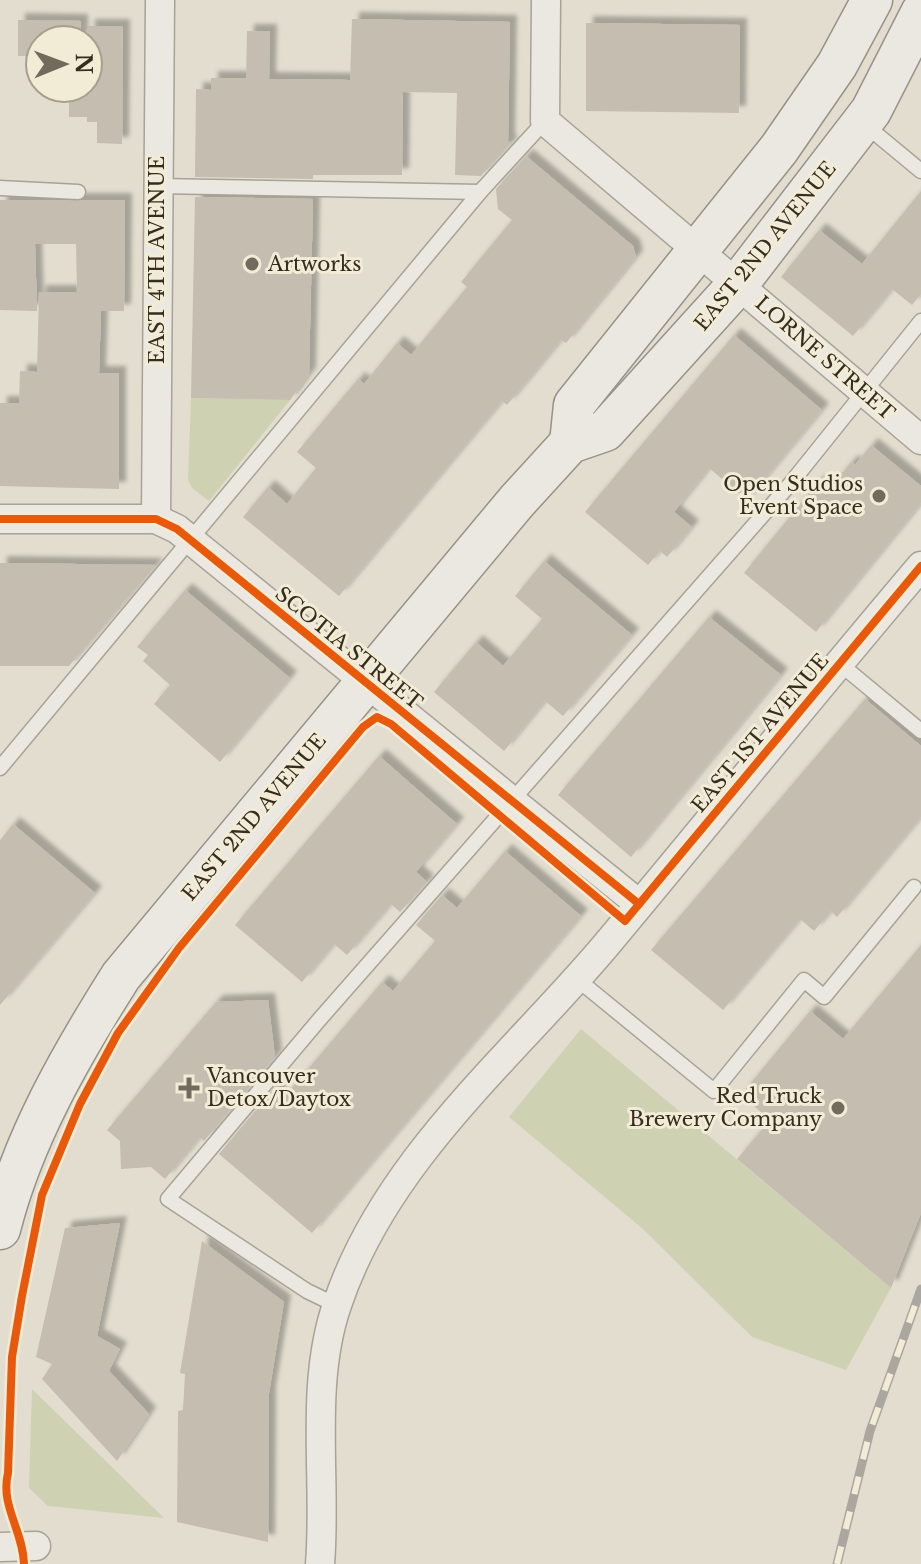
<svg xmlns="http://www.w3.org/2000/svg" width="921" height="1564" viewBox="0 0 921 1564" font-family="'Libre Baskerville',serif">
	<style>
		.green { fill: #cfd1b3 }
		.building { fill: #c5bdb0; filter: url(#shadow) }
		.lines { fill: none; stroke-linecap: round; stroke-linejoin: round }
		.lane-casing { stroke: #a8a297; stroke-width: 17 }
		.street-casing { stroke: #a8a297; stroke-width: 31 }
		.secondary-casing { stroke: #979288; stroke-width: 43 }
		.lane { stroke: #eae8e0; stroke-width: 14 }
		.street { stroke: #eae8e0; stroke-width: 28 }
		.secondary { stroke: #eae8e0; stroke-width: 40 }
		.rail-casing { stroke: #aba7a0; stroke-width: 9 }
		.rail { stroke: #f2ebd6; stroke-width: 6; stroke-dasharray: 18; stroke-linecap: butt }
		.cycleway-casing { stroke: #f2ebd6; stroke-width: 13 }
		.cycleway { stroke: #e8590c; stroke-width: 8 }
		.poi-dot { fill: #726a5d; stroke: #f2ebd6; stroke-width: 3 }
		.labels { text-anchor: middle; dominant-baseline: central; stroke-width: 6; stroke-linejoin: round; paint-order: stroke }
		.street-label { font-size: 20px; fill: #362c20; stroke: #f2ebd6 }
		.poi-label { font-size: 20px; fill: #362c20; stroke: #f2ebd6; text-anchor: start }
	</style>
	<defs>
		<filter id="shadow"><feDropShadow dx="7" dy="-7" stdDeviation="2" flood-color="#0004"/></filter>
	</defs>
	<rect width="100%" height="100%" fill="#e2ddcf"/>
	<g class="green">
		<polygon points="191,398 290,400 209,501 192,488 188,480"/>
		<polygon points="581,1029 891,1288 846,1370 752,1337 643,1229 509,1117"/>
		<polygon points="32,1389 164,1518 48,1506 29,1488"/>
	</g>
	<g class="building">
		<polygon points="352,19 510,22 508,141 511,143 481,176 455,175 457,93 403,92 402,175 313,175 313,179 195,177 196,89 211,90 211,78 246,78 247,31 270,31 269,79 350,80"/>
		<polygon points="18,20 81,21 81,40 40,40 40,56 18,56"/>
		<polygon points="586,23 740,25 739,113 586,111"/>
		<polygon points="88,26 123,26 122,144 97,143 97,122 87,122 87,117 69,117 69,88 88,88"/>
		<polygon points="526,156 633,246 636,257 566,343 561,340 507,405 502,401 339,596 243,517 268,487 287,504 316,468 297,452 358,379 364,384 397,343 411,355 467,287 461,282 512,220 498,209 496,189"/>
		<polygon points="921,191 921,294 912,305 892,289 853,336 781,277 819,230 862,264"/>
		<polygon points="195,197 313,199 309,374 290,400 191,398"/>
		<polygon points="0,200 125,200 124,311 101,311 99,373 119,373 119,489 0,486 0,403 19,403 20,371 37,372 39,292 77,292 76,244 35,244 37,311 0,310"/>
		<polygon points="734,335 822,410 747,500 709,468 674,512 692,527 667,557 660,551 648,565 585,512"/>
		<polygon points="871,445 921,486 921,503 816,632 744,573 819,481 829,489 851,462 855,465"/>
		<polygon points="544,561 632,635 563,716 545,701 504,751 434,692 476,642 503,666 542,619 515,596"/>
		<polygon points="0,563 156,565 69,666 0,666"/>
		<polygon points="185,590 290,678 220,762 154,704 170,685 143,661 148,655 137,647"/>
		<polygon points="709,617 781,675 631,857 558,795"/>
		<polygon points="865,699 921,746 921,817 837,917 831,911 814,931 800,919 723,1010 651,950"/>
		<polygon points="379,756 457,824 416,872 427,882 400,912 391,904 347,955 334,944 302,982 235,925"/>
		<polygon points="13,824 95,893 0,1005 0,840"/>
		<polygon points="505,851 581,916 312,1233 219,1154 278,1084 280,1102 382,982 393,991 435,941 416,925 442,895 457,908"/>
		<polygon points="921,945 921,1213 891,1288 737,1159 770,1120 741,1095 810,1011 843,1039"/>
		<polygon points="268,1000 275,1057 204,1141 200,1137 165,1179 151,1167 121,1169 120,1141 107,1130 216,1002"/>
		<polygon points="120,1223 97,1336 120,1349 109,1371 149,1414 117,1461 42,1379 52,1364 36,1357 65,1228"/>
		<polygon points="202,1241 284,1302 269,1393 268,1542 177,1522 178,1411 183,1410 185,1374 180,1373"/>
	</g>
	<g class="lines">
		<defs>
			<g id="lane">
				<polyline points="863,123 921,171"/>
				<polyline points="157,186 480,192"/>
				<polyline points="0,188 78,192"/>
				<polyline points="839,663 921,731"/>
				<polyline points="0,768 480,192 545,121"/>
				<polyline points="577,979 714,1091 804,980 824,997 914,887"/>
				<polyline points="336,1305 307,1291 168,1199 319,1020 791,483 921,321"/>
			</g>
			<g id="street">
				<polyline points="546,0 545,121 921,440"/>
				<polyline points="0,519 156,519 177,529 639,904"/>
				<polyline points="156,519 160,0"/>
				<polyline points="0,1547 36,1546"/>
				<path d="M320,1564c7,-84 -11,-178 17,-259 48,-145 175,-248 270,-361 105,-126 208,-253 314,-378"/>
			</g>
			<g id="secondary">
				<polyline points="570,443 574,405 779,149 837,65 872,0"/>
				<path d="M0,1229c23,-91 71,-174 121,-253l396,-475 53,-58 35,-12 133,-147 133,-173 50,-98"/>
			</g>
		</defs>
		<use href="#lane" class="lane-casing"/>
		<use href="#street" class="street-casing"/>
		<use href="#secondary" class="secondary-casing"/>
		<use href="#lane" class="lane"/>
		<use href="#street" class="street"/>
		<use href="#secondary" class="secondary"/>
		<defs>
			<polyline id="rail" points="837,1564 870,1431 921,1289"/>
		</defs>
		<use href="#rail" class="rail-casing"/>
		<use href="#rail" class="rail"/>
		<defs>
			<g id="cycleway">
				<polyline points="0,519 156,519 177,529 639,904"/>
				<path d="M24,1564c-1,-34 -24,-58 -16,-91l4,-116 10,-61 20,-101 38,-91 38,-71 61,-85 184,-221 14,-10 14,7 234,197 296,-355"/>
			</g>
		</defs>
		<use href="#cycleway" class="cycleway-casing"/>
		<use href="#cycleway" class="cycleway"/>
	</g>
	<g class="poi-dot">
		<circle cx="252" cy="264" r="8"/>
		<circle cx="879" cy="496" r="8"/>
		<path d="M185 1076h8v8h8v8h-8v8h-8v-8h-8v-8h8z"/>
		<circle cx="838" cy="1108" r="8"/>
	</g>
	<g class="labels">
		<g class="street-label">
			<text transform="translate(765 246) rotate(-51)">EAST 2ND AVENUE</text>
			<text transform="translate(157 260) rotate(-90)">EAST 4TH AVENUE</text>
			<text transform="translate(825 358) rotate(41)">LORNE STREET</text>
			<text transform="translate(349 648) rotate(39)">SCOTIA STREET</text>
			<text transform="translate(760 733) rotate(-50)">EAST 1ST AVENUE</text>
			<text transform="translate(254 817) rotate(-50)">EAST 2ND AVENUE</text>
		</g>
		<g class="poi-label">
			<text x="268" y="264">Artworks</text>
			<text x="863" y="484" text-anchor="end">Open Studios<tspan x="863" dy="23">Event Space</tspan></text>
			<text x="207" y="1076">Vancouver<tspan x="207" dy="23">Detox/Daytox</tspan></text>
			<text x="822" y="1096" text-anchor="end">Red Truck<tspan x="822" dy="23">Brewery Company</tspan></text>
		</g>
	</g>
	<g transform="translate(64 64) rotate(89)"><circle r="38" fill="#f2ebd6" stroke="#a79f8d" stroke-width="2"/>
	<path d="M0-6L14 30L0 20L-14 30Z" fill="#726a5d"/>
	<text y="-12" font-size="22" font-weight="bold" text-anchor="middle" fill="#362c20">N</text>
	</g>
</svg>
